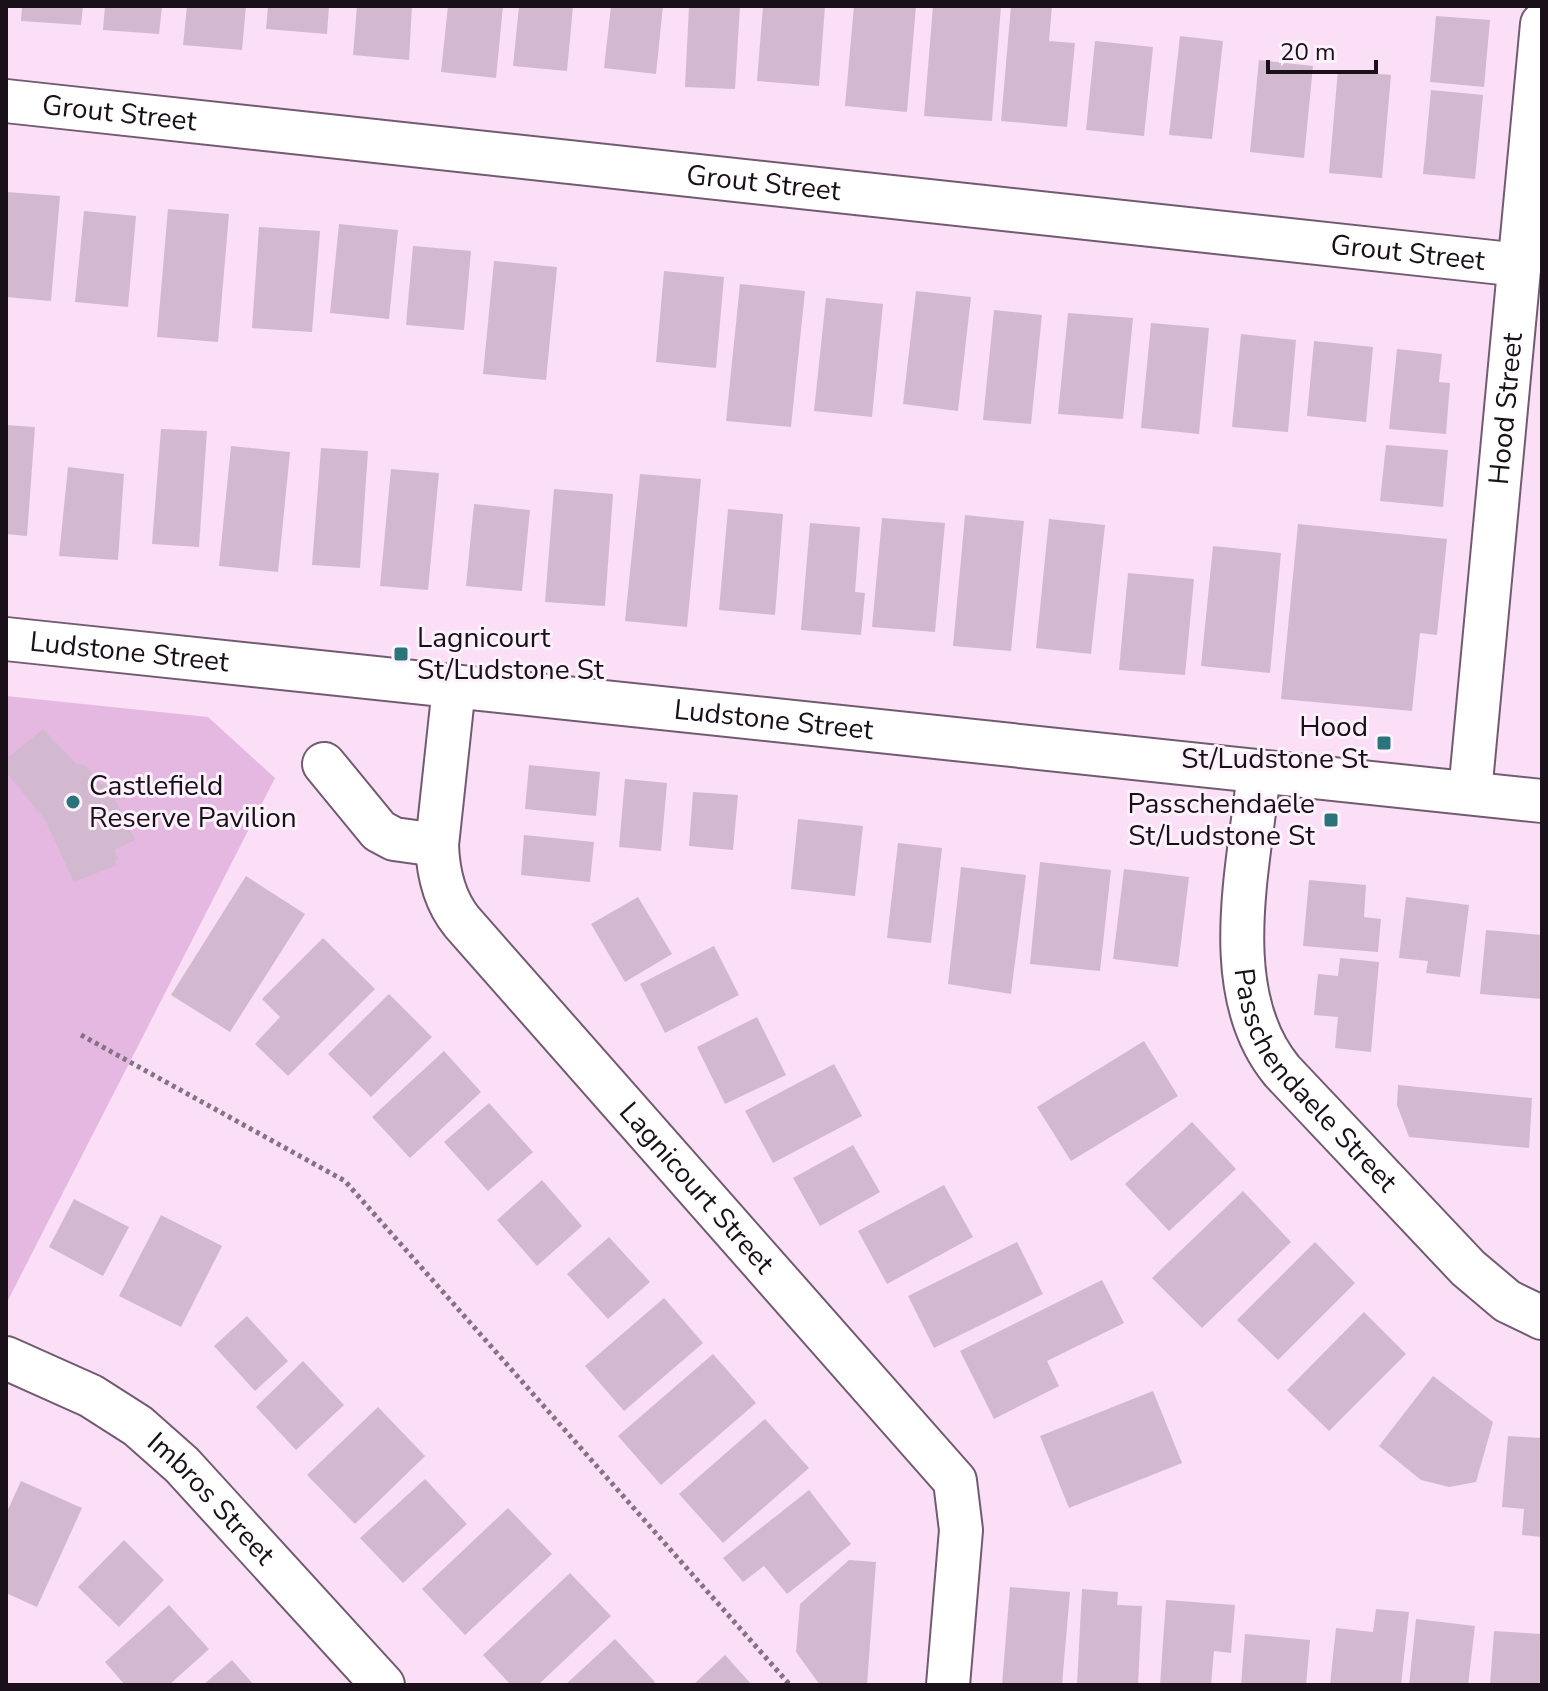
<svg xmlns="http://www.w3.org/2000/svg" width="1548" height="1691" viewBox="0 0 1548 1691" font-family="'Nunito Sans',sans-serif">
	<style>
		.green { fill: #e5b8e1 }
		.building { fill: #d3b9d0 }
		.lines { fill: none; stroke-linecap: round; stroke-linejoin: round }
		.minor-casing { stroke: #725b70; stroke-width: 46 }
		.path { stroke: #857383; stroke-width: 5; stroke-dasharray: 4 4; stroke-linecap: butt }
		.minor { stroke: #fff; stroke-width: 42 }
		.poi-dot { fill: #2b747c; stroke: #fdf2fc; stroke-width: 3 }
		.labels { text-anchor: middle; dominant-baseline: central; stroke-width: 6; stroke-linejoin: round; paint-order: stroke }
		.street-label { font-size: 28px; fill: #1a1019; stroke: #fdf2fc }
		.poi-label { font-size: 28px; fill: #1a1019; stroke: #fdf2fc; text-anchor: start }
	</style>
	<rect width="100%" height="100%" fill="#fadff7"/>
	<polygon class="green" points="6,696 208,717 275,778 6,1304"/>
	<g class="building">
		<polygon points="22,6 83,6 81,25 21,21"/>
		<polygon points="105,6 162,6 159,34 103,30"/>
		<polygon points="187,6 246,6 242,50 183,45"/>
		<polygon points="268,6 329,6 327,34 266,29"/>
		<polygon points="357,6 412,6 409,60 353,55"/>
		<polygon points="448,6 503,6 496,78 441,72"/>
		<polygon points="519,6 573,6 567,71 513,66"/>
		<polygon points="611,6 663,6 656,74 604,68"/>
		<polygon points="689,6 740,6 735,89 685,87"/>
		<polygon points="763,6 825,6 819,86 757,81"/>
		<polygon points="854,6 916,6 907,112 845,106"/>
		<polygon points="933,6 1001,6 992,121 924,116"/>
		<polygon points="1011,6 1052,6 1049,41 1075,43 1067,127 1001,121"/>
		<polygon points="1436,16 1490,20 1484,87 1430,82"/>
		<polygon points="1180,36 1223,41 1212,139 1169,135"/>
		<polygon points="1095,41 1153,47 1144,136 1086,130"/>
		<polygon points="1259,60 1313,66 1304,158 1250,152"/>
		<polygon points="1338,70 1391,75 1382,178 1329,173"/>
		<polygon points="1431,90 1483,95 1475,179 1423,174"/>
		<polygon points="6,192 60,196 51,301 6,297"/>
		<polygon points="168,209 229,214 218,342 157,337"/>
		<polygon points="84,211 136,216 128,307 75,302"/>
		<polygon points="339,224 398,230 389,319 330,313"/>
		<polygon points="259,227 320,231 312,332 252,328"/>
		<polygon points="413,246 471,251 464,330 406,325"/>
		<polygon points="494,261 557,267 546,380 483,374"/>
		<polygon points="664,271 724,277 716,368 656,362"/>
		<polygon points="740,284 805,291 791,427 726,421"/>
		<polygon points="916,291 971,297 958,411 903,404"/>
		<polygon points="826,298 883,304 872,417 814,411"/>
		<polygon points="994,310 1042,315 1031,424 983,420"/>
		<polygon points="1068,313 1133,318 1123,419 1058,414"/>
		<polygon points="1151,323 1209,328 1199,434 1141,428"/>
		<polygon points="1241,334 1296,340 1288,432 1232,427"/>
		<polygon points="1314,341 1373,347 1366,422 1307,416"/>
		<polygon points="1397,349 1442,354 1439,382 1450,383 1446,434 1389,429"/>
		<polygon points="6,425 35,427 27,536 6,534"/>
		<polygon points="161,429 207,431 199,547 152,544"/>
		<polygon points="1386,445 1448,450 1443,507 1380,501"/>
		<polygon points="231,446 290,452 278,572 219,566"/>
		<polygon points="321,448 368,451 360,568 312,565"/>
		<polygon points="68,467 124,474 118,560 59,556"/>
		<polygon points="391,469 439,473 428,590 380,586"/>
		<polygon points="640,474 701,479 687,627 625,621"/>
		<polygon points="554,489 613,494 605,606 545,602"/>
		<polygon points="474,504 530,510 522,591 466,586"/>
		<polygon points="728,509 783,514 775,615 719,610"/>
		<polygon points="965,515 1024,521 1011,651 953,646"/>
		<polygon points="882,518 945,523 935,632 872,627"/>
		<polygon points="1049,519 1105,525 1091,654 1036,648"/>
		<polygon points="810,523 860,527 855,592 865,593 861,635 801,630"/>
		<polygon points="1298,524 1447,539 1437,635 1420,633 1412,711 1281,699"/>
		<polygon points="1213,546 1281,553 1270,673 1201,666"/>
		<polygon points="1128,573 1194,579 1185,675 1119,670"/>
		<polygon points="43,729 77,764 85,765 101,784 107,783 135,840 114,850 118,858 115,861 117,865 74,882 45,820 6,772 6,759"/>
		<polygon points="529,765 600,772 596,816 525,809"/>
		<polygon points="625,779 667,783 661,851 619,847"/>
		<polygon points="693,792 738,795 733,850 689,846"/>
		<polygon points="798,819 863,826 855,896 791,889"/>
		<polygon points="524,835 594,842 590,882 521,875"/>
		<polygon points="898,843 942,848 931,943 887,938"/>
		<polygon points="1040,862 1111,870 1100,971 1030,964"/>
		<polygon points="961,867 1026,875 1011,994 948,984"/>
		<polygon points="1124,869 1189,877 1178,967 1113,959"/>
		<polygon points="246,876 305,914 230,1032 171,995"/>
		<polygon points="1309,880 1366,885 1364,917 1381,919 1378,952 1303,946"/>
		<polygon points="638,897 672,954 625,982 591,924"/>
		<polygon points="1406,897 1469,905 1460,977 1426,973 1428,961 1399,958"/>
		<polygon points="1486,930 1542,935 1542,999 1480,994"/>
		<polygon points="323,938 375,989 288,1076 255,1044 280,1017 262,999"/>
		<polygon points="714,946 739,995 665,1033 640,984"/>
		<polygon points="1340,958 1379,962 1371,1052 1335,1048 1338,1017 1314,1015 1318,974 1338,976"/>
		<polygon points="389,994 432,1037 371,1097 328,1054"/>
		<polygon points="757,1017 786,1075 725,1104 697,1047"/>
		<polygon points="1144,1041 1178,1096 1071,1161 1037,1107"/>
		<polygon points="444,1051 481,1092 410,1158 372,1117"/>
		<polygon points="834,1064 862,1116 773,1163 745,1111"/>
		<polygon points="1398,1085 1532,1098 1529,1148 1409,1137 1397,1105"/>
		<polygon points="489,1103 533,1152 488,1191 444,1142"/>
		<polygon points="1192,1122 1236,1169 1169,1231 1125,1184"/>
		<polygon points="853,1145 880,1192 820,1226 793,1178"/>
		<polygon points="542,1180 582,1226 537,1266 497,1220"/>
		<polygon points="944,1185 973,1237 887,1284 858,1231"/>
		<polygon points="1243,1191 1291,1242 1202,1328 1152,1278"/>
		<polygon points="74,1199 129,1227 103,1276 49,1247"/>
		<polygon points="161,1215 222,1246 181,1327 119,1296"/>
		<polygon points="609,1237 650,1282 608,1319 567,1274"/>
		<polygon points="1017,1242 1043,1294 934,1348 908,1296"/>
		<polygon points="1315,1242 1355,1283 1278,1360 1237,1320"/>
		<polygon points="1102,1280 1124,1323 1047,1361 1059,1386 994,1419 960,1351"/>
		<polygon points="664,1298 703,1343 624,1411 585,1366"/>
		<polygon points="1364,1312 1406,1354 1329,1431 1287,1390"/>
		<polygon points="247,1316 288,1361 255,1391 214,1346"/>
		<polygon points="713,1354 756,1403 661,1485 618,1436"/>
		<polygon points="303,1361 344,1405 296,1450 256,1407"/>
		<polygon points="1433,1376 1493,1422 1476,1482 1449,1487 1421,1480 1379,1446"/>
		<polygon points="1153,1391 1182,1463 1069,1508 1040,1436"/>
		<polygon points="378,1407 425,1456 355,1524 307,1475"/>
		<polygon points="765,1419 809,1468 723,1543 679,1494"/>
		<polygon points="1508,1436 1542,1438 1542,1537 1522,1535 1524,1509 1502,1507"/>
		<polygon points="425,1479 467,1524 403,1583 360,1538"/>
		<polygon points="21,1481 82,1508 37,1607 6,1593 6,1514"/>
		<polygon points="809,1490 851,1544 787,1594 764,1566 743,1582 723,1558"/>
		<polygon points="508,1508 552,1554 465,1635 422,1589"/>
		<polygon points="124,1540 164,1580 119,1627 78,1587"/>
		<polygon points="849,1560 876,1562 867,1685 820,1685 796,1652 800,1604"/>
		<polygon points="570,1573 611,1616 538,1685 511,1685 483,1655"/>
		<polygon points="1010,1587 1070,1592 1062,1685 1002,1685"/>
		<polygon points="1082,1589 1118,1592 1117,1605 1142,1606 1138,1685 1077,1685"/>
		<polygon points="1166,1600 1235,1605 1231,1653 1214,1651 1211,1685 1160,1685"/>
		<polygon points="169,1605 209,1649 169,1685 125,1685 105,1662"/>
		<polygon points="1376,1609 1409,1612 1401,1685 1330,1685 1336,1628 1373,1632"/>
		<polygon points="1416,1619 1475,1626 1468,1685 1409,1685"/>
		<polygon points="1494,1631 1542,1634 1542,1685 1490,1685"/>
		<polygon points="1245,1634 1310,1640 1306,1685 1241,1685"/>
		<polygon points="615,1639 655,1682 652,1685 565,1685"/>
		<polygon points="725,1655 752,1685 693,1685"/>
		<polygon points="232,1660 254,1685 203,1685"/>
	</g>
	<g class="lines">
		<defs>
			<g id="minor">
				<path id="s1" d="M6,101l1514,164"/>
				<path id="s2" d="M6,639l1536,162"/>
				<path id="s3" d="M454,687l-17,158c1,27 7,55 25,77l493,559 6,49 -13,155"/>
				<polyline points="324,764 379,831 394,839 437,845"/>
				<path id="s4" d="M1259,771c-9,93 -43,220 23,300l186,197 39,33 35,17"/>
				<path id="s5" d="M1470,793l72,-769"/>
				<path id="s6" d="M6,1358l85,38 47,30 44,39 201,220"/>
			</g>
		</defs>
		<use href="#minor" class="minor-casing"/>
		<polyline class="path" points="81,1035 345,1181 790,1685"/>
		<use href="#minor" class="minor"/>
	</g>
	<g class="poi-dot">
		<rect x="393" y="646" width="16" height="16" rx="4"/>
		<rect x="1376" y="735" width="16" height="16" rx="4"/>
		<circle cx="73" cy="802" r="8"/>
		<rect x="1323" y="812" width="16" height="16" rx="4"/>
	</g>
	<g class="labels">
		<g class="street-label">
			<text stroke="none"><textPath href="#s1" startOffset="114">Grout Street</textPath></text>
			<text stroke="none"><textPath href="#s1" startOffset="762">Grout Street</textPath></text>
			<text stroke="none"><textPath href="#s1" startOffset="1410">Grout Street</textPath></text>
			<text stroke="none"><textPath href="#s5" startOffset="386">Hood Street</textPath></text>
			<text stroke="none"><textPath href="#s2" startOffset="124">Ludstone Street</textPath></text>
			<text stroke="none"><textPath href="#s2" startOffset="772">Ludstone Street</textPath></text>
			<text stroke="none"><textPath href="#s4" startOffset="334">Passchendaele Street</textPath></text>
			<text stroke="none"><textPath href="#s3" startOffset="596">Lagnicourt Street</textPath></text>
			<text stroke="none"><textPath href="#s6" startOffset="252">Imbros Street</textPath></text>
		</g>
		<g class="poi-label">
			<text x="417" y="638">Lagnicourt<tspan x="417" dy="32">St/Ludstone St</tspan></text>
			<text x="1368" y="727" text-anchor="end">Hood<tspan x="1368" dy="32">St/Ludstone St</tspan></text>
			<text x="89" y="786">Castlefield<tspan x="89" dy="32">Reserve Pavilion</tspan></text>
			<text x="1315" y="804" text-anchor="end">Passchendaele<tspan x="1315" dy="32">St/Ludstone St</tspan></text>
		</g>
	</g>
	<rect width="1548" height="1691" fill="none" stroke="#1a1019" stroke-width="16"/>
	<path d="M1268 60v12h108v-12" fill="none" stroke="#1a1019" stroke-width="4"/>
	<text x="1280" y="60" font-size="24" fill="#1a1019" stroke="#fdf2fc" stroke-width="6" paint-order="stroke">20 m</text>
</svg>
